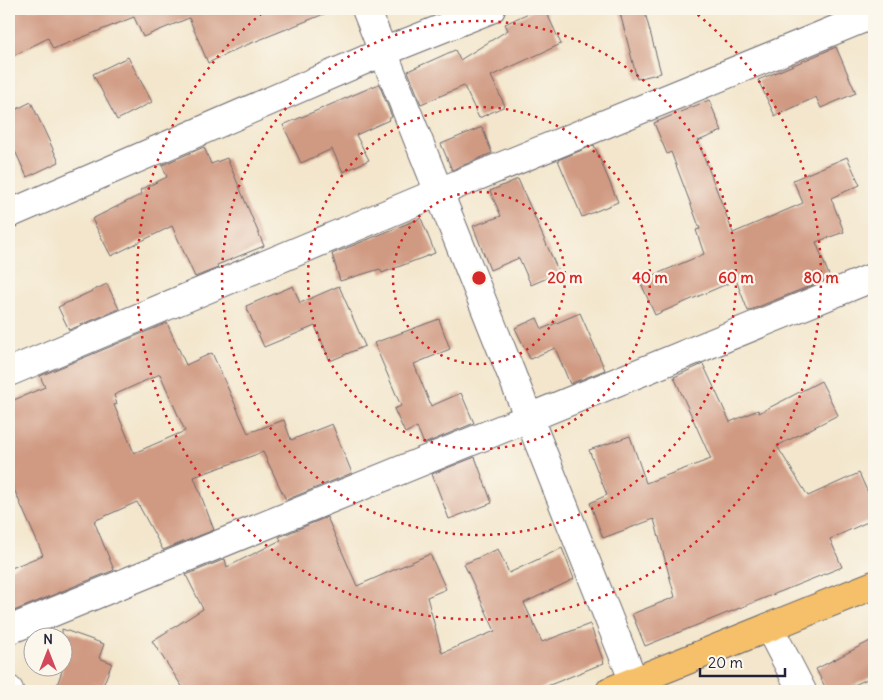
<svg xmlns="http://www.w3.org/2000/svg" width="883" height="700" viewBox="0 0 883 700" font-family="Delius,sans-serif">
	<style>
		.building { fill: #d09a82; fill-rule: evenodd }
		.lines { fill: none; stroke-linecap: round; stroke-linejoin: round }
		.minor-casing { stroke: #6b676e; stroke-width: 30 }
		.major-casing { stroke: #6b676e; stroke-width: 30 }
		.minor { stroke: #fff; stroke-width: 28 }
		.major { stroke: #f6c06b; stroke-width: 28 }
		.ring { fill: none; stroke: #d62828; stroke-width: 2.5; stroke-dasharray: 2.5 5 }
		.centre { fill: #d62828; stroke: #fbf7ec; stroke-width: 2.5 }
		.ring-label { font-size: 15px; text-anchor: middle; font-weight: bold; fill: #d62828; stroke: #fbf7ec; stroke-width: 4.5; stroke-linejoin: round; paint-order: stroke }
	</style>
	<rect width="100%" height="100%" fill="#fbf7ec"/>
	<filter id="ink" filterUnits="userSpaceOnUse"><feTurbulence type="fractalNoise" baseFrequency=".02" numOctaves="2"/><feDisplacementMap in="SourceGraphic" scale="10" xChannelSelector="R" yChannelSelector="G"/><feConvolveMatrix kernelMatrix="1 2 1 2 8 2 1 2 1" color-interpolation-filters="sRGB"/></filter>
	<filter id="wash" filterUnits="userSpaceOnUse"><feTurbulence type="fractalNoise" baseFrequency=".0096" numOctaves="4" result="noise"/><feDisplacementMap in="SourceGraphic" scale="20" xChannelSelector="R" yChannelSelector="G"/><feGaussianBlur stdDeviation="1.12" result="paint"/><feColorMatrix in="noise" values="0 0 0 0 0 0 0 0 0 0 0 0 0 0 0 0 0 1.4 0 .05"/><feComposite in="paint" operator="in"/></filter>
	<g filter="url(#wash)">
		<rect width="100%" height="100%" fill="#f3e6cc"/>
		<g id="blocks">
			<g class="building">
				<polygon points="9,9 334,9 334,10 239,48 208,63 189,18 143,37 134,17 53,49 48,38 9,58"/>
				<polygon points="537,9 545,9 561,44 491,76 505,106 479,118 464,86 421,104 408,71 455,50 460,60 508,30 505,24"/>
				<polygon points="619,9 644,9 661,73 637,79"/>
				<polygon points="836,47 856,93 821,108 816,97 775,116 758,80"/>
				<polygon points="128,57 152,102 117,120 93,74"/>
				<polygon points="379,84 392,117 388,119 389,120 356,135 369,160 343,172 332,149 301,163 283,125"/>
				<polygon points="709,100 722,131 698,141 733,233 803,203 793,180 847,157 860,185 831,198 844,232 816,242 830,278 748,311 736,280 655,315 640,281 704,254 696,230 700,229 671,152 667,154 654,123"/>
				<polygon points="31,102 59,162 27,177 9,138 9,113"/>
				<polygon points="482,127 492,153 452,170 441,144"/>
				<polygon points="594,145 618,202 582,217 558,160"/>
				<polygon points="204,147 211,164 227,158 264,246 217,265 218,268 195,277 172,226 111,256 92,219 142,194 140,190 167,177 162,165"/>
				<polygon points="518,179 559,273 531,285 519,258 490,270 473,226 501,216 490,191"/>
				<polygon points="421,218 435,253 382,273 380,269 340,281 332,254"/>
				<polygon points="107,284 119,309 69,330 58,307"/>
				<polygon points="293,286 300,303 339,286 365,346 330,361 315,326 264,347 246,306"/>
				<polygon points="580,313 605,370 570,384 555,348 530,359 515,328 537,318 542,329"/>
				<polygon points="439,319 450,349 414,364 431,406 461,393 474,423 424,444 417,427 405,433 394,409 401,406 374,343"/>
				<path d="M167,323l19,42 26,-12 36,80 36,-13 7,20 41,-16 20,49 -66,27 -23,-48 -69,25 20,53 -51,20 -26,-48 -43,19 20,49 -105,43v-44l34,-14 -34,-77v-76l36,-15 -5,-11zM160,374l25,57 -51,22 -20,-48 3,-1 -3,-9z"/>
				<polygon points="703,364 730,422 758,410 759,413 821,381 838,415 777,446 808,496 859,473 874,506 874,519 830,539 842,567 645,646 632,614 675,597 654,519 603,538 590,503 607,495 589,450 630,436 646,483 711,459 674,377"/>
				<polygon points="475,457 492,503 449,519 432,474"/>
				<polygon points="327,517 357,586 430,554 446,589 427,597 442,653 495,631 464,564 498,549 509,573 562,548 574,579 524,603 542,642 590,624 604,663 535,691 185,691 152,641 203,609 186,575 225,559 227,567 281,540 279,537"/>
				<polygon points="62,629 104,644 99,658 112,663 101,691 55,691 62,671"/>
				<polygon points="874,639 874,676 841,691 827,691 816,669"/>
			</g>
		</g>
	</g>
	<g filter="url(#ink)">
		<use href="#blocks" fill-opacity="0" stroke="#6b676e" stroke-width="1"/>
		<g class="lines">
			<defs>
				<g id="minor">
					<polyline points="366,9 634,682"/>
					<polyline points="9,214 383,52 491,9"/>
					<polyline points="9,372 439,192 874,14"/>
					<polyline points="769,627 802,691"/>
					<polyline points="9,630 874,277"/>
					<polyline points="9,690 9,691"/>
				</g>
				<polyline id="major" points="610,691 874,585"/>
			</defs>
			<use href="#minor" class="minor-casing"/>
			<use href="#major" class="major-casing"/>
			<use href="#minor" class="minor"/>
			<use href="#major" class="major"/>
		</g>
	</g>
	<g class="ring">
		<circle cx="479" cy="278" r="86"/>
		<circle cx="479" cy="278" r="171"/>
		<circle cx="479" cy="278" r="257"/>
		<path d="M692 10A342 342 0 1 1 266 10"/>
	</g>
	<circle cx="479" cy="278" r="8" class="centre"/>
	<g class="ring-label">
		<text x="565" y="283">20 m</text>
		<text x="650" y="283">40 m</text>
		<text x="736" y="283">60 m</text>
		<text x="821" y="283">80 m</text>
	</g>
	<rect width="883" height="700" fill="none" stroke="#fbf7ec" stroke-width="30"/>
	<g transform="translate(48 652)"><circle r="24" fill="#fbf7ec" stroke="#a4a2a5"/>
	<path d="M0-4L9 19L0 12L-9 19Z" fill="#d1495b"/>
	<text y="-8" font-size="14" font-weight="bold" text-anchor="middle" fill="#22223b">N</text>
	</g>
	<path d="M700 668v8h85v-8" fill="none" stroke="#22223b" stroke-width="2.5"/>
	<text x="708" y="668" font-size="15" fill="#22223b" stroke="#fbf7ec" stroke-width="4" paint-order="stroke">20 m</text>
</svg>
